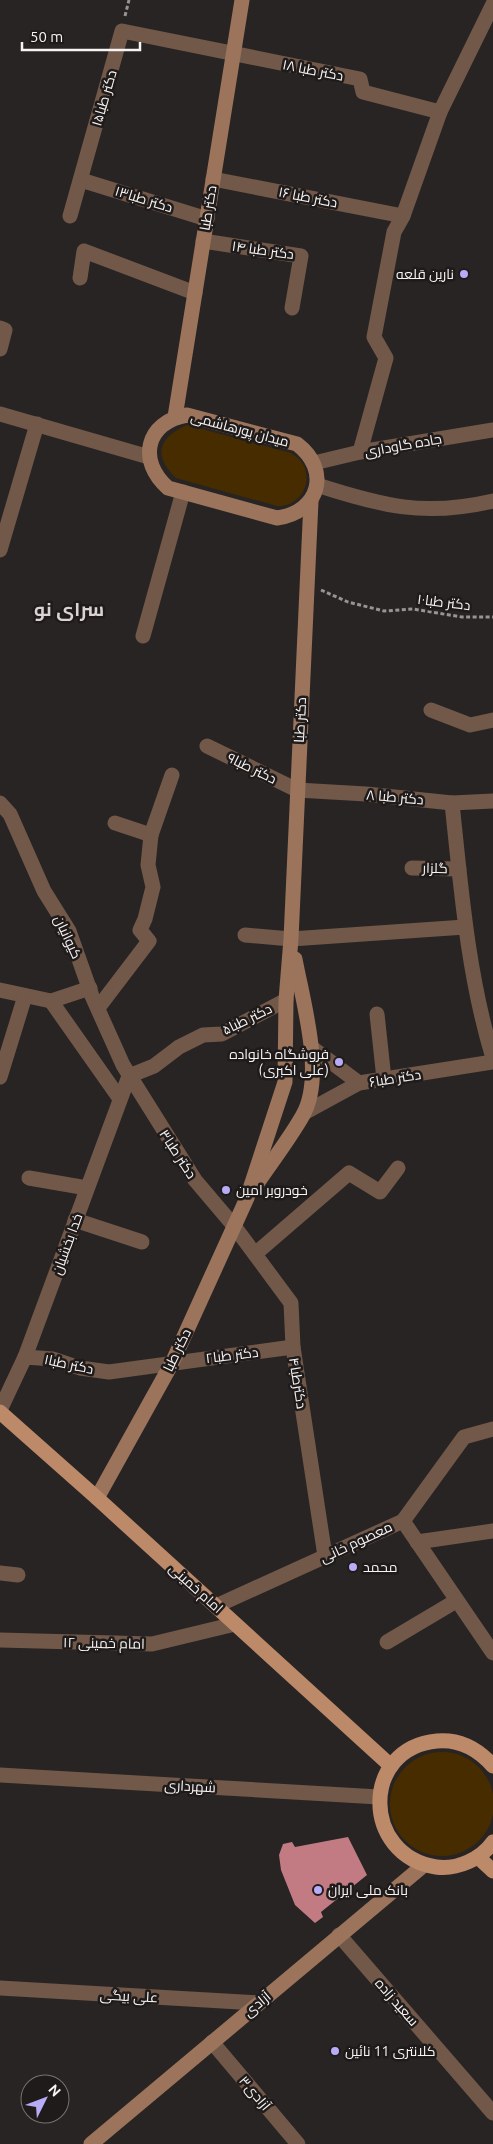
<svg xmlns="http://www.w3.org/2000/svg" width="493" height="2144" viewBox="0 0 493 2144" font-family="Ubuntu,Cairo,sans-serif">
	<style>
		.green { fill: #472c00 }
		.building { fill: #c27b83 }
		.lines { fill: none; stroke-linecap: round; stroke-linejoin: round }
		.path { stroke: #989494; stroke-width: 3; stroke-dasharray: 4 2.5; stroke-linecap: butt }
		.street { stroke: #715849; stroke-width: 15 }
		.secondary { stroke: #9b745b; stroke-width: 15 }
		.primary { stroke: #bc8969; stroke-width: 15 }
		.poi-dot { fill: #b8abf7; stroke: #1f1b1a; stroke-width: 2 }
		.labels { text-anchor: middle; dominant-baseline: central; stroke-width: 5; stroke-linejoin: round; paint-order: stroke }
		.street-label { font-size: 14px; fill: #f7f4f3; stroke: #1f1b1a }
		.poi-label { font-size: 14px; fill: #f7f4f3; stroke: #1f1b1a; text-anchor: start }
		.district-label { font-size: 19px; font-weight: bold; fill: #d9d4d3; stroke: #1f1b1a }
	</style>
	<rect width="100%" height="100%" fill="#282424"/>
	<g class="green">
		<path d="M187,425l104,28c2,2 7,4 9,7 16,19 1,47 -23,46l-101,-28c-24,-23 -17,-41 11,-53z"/>
		<circle cx="442" cy="1804" r="52"/>
	</g>
	<polygon class="building" points="348,1837 367,1875 321,1912 323,1917 315,1923 295,1905 281,1870 279,1855 283,1844 292,1842 295,1847"/>
	<g class="lines">
		<g class="path">
			<polyline points="125,16 129,0"/>
			<polyline points="321,590 348,602 384,611 413,609 462,617 493,617"/>
		</g>
		<g class="street">
			<polyline points="213,179 403,216"/>
			<polyline points="81,180 207,219"/>
			<polyline points="70,216 122,31 360,79 363,92 440,112"/>
			<polyline points="203,241 301,256 292,308"/>
			<polyline points="80,278 84,251 195,293"/>
			<polyline points="0,328 5,330 0,349"/>
			<polyline points="0,414 149,457"/>
			<polyline points="360,452 386,358 374,337 394,232 403,216 440,112 493,4"/>
			<polyline points="314,463 360,452 493,430"/>
			<path d="M317,485c65,21 107,32 176,16"/>
			<polyline points="0,550 37,424"/>
			<polyline points="143,636 183,492"/>
			<polyline points="431,710 470,725 493,720"/>
			<polyline points="207,746 297,790 366,794 452,803 493,801"/>
			<polyline points="0,803 10,814 44,891 69,931 92,996 123,1065 195,1180 234,1226 291,1303 293,1347 325,1556"/>
			<path d="M452,803c9,86 16,173 41,255"/>
			<polyline points="115,823 151,835"/>
			<polyline points="412,868 459,869"/>
			<polyline points="245,935 291,939 465,927"/>
			<polyline points="0,990 51,1001 90,988"/>
			<polyline points="51,1001 120,1099"/>
			<polyline points="98,1008 149,941 140,930 145,919 153,887 148,865 151,835 172,775"/>
			<polyline points="377,1014 384,1079"/>
			<polyline points="311,1047 359,1083"/>
			<polyline points="129,1076 154,1066 179,1047 203,1035 222,1034 286,1000"/>
			<polyline points="0,1077 25,996"/>
			<polyline points="304,1113 359,1083 493,1062"/>
			<polyline points="29,1178 87,1188"/>
			<polyline points="75,1220 142,1242"/>
			<polyline points="255,1254 349,1173 380,1192 398,1168"/>
			<polyline points="25,1357 53,1359 80,1368 109,1372 293,1347"/>
			<polyline points="0,1410 25,1357 129,1076"/>
			<polyline points="403,1521 493,1653"/>
			<polyline points="417,1542 493,1531"/>
			<polyline points="0,1573 18,1575"/>
			<polyline points="216,1606 403,1521 464,1437 493,1429"/>
			<polyline points="0,1640 152,1644 235,1624"/>
			<polyline points="387,1642 456,1601"/>
			<polyline points="0,1775 379,1797"/>
			<polyline points="339,1935 493,2113"/>
			<polyline points="0,1988 258,2003"/>
			<polyline points="212,2042 298,2144"/>
		</g>
		<g class="secondary">
			<path d="M187,415l110,29c34,26 23,68 -20,74l-109,-30c-31,-27 -22,-66 19,-73z"/>
			<polyline points="175,417 242,0"/>
			<path d="M258,1182c15,-22 32,-44 45,-67 22,-39 0,-113 -8,-156"/>
			<polyline points="97,1498 172,1363 247,1198 285,1082 286,1000 291,939 311,501"/>
			<polyline points="91,2144 424,1865"/>
		</g>
		<g class="primary">
			<polyline points="0,1412 97,1498 391,1766"/>
			<path d="M493,1766c-15,-17 -33,-27 -56,-25 -76,7 -76,114 -1,126 21,3 45,-8 57,-25"/>
			<polyline points="478,1857 493,1871"/>
		</g>
	</g>
	<g class="poi-dot">
		<circle cx="464" cy="274" r="5"/>
		<circle cx="339" cy="1062" r="5"/>
		<circle cx="226" cy="1190" r="5"/>
		<circle cx="353" cy="1567" r="5"/>
		<circle cx="318" cy="1890" r="5"/>
		<circle cx="335" cy="2051" r="5"/>
	</g>
	<g class="labels">
		<g class="street-label">
			<text transform="translate(313 70) rotate(11)">دکتر طبا ۱۸</text>
			<text transform="translate(104 98) rotate(-74)">دکتر طبا۱۵</text>
			<text transform="translate(308 197) rotate(11)">دکتر طبا ۱۶</text>
			<text transform="translate(144 199) rotate(17)">دکتر طبا۱۳</text>
			<text transform="translate(208 208) rotate(-81)">دکتر طبا</text>
			<text transform="translate(263 250) rotate(8)">دکتر طبا ۱۴</text>
			<text transform="translate(240 429) rotate(15)">میدان پورهاشمی</text>
			<text transform="translate(403 445) rotate(-10)">جاده گاوداری</text>
			<text transform="translate(444 602) rotate(7)">دکتر طبا۱۰</text>
			<text transform="translate(300 720) rotate(-87)">دکتر طبا</text>
			<text transform="translate(252 768) rotate(26)">دکتر طبا۹</text>
			<text transform="translate(395 797) rotate(5)">دکتر طبا ۸</text>
			<text transform="translate(435 868) rotate(1)">گلزار</text>
			<text transform="translate(68 937) rotate(65)">کیوانیان</text>
			<text transform="translate(247 1019) rotate(-26)">دکتر طبا۵</text>
			<text transform="translate(395 1078) rotate(-9)">دکتر طبا۶</text>
			<text transform="translate(178 1154) rotate(57)">دکتر طبا۳</text>
			<text transform="translate(67 1244) rotate(-70)">خدا بخشیان</text>
			<text transform="translate(177 1350) rotate(-64)">دکتر طبا</text>
			<text transform="translate(232 1355) rotate(-7)">دکتر طبا۲</text>
			<text transform="translate(69 1364) rotate(12)">دکتر طبا۱</text>
			<text transform="translate(298 1383) rotate(81)">دکترطبا۴</text>
			<text transform="translate(356 1542) rotate(-25)">معصوم خانی</text>
			<text transform="translate(196 1588) rotate(42)">امام خمینی</text>
			<text transform="translate(104 1643) rotate(1)">امام خمینی ۱۲</text>
			<text transform="translate(190 1786) rotate(3)">شهرداری</text>
			<text transform="translate(129 1996) rotate(3)">علی بیگی</text>
			<text transform="translate(397 2002) rotate(49)">سعید زاده</text>
			<text transform="translate(257 2004) rotate(-40)">آزادی</text>
			<text transform="translate(255 2093) rotate(50)">آزادی۳</text>
		</g>
		<g class="poi-label">
			<text x="454" y="274" text-anchor="end">نارین قلعه</text>
			<text x="329" y="1054" text-anchor="end">فروشگاه خانواده<tspan x="329" dy="16">(علی اکبری)</tspan></text>
			<text x="236" y="1190">خودروبر امین</text>
			<text x="363" y="1567">محمد</text>
			<text x="328" y="1890">بانک ملی ایران</text>
			<text x="345" y="2051">کلانتری 11 نائین</text>
		</g>
		<g class="district-label">
			<text x="69" y="609">سرای نو</text>
		</g>
	</g>
	<g transform="translate(45 2099) rotate(48)"><circle r="24" fill="#1f1b1a" stroke="#757271"/>
	<path d="M0-4L9 19L0 12L-9 19Z" fill="#b8abf7"/>
	<text y="-8" font-size="14" font-weight="bold" text-anchor="middle" fill="#f7f4f3">N</text>
	</g>
	<path d="M22 42v8h118v-8" fill="none" stroke="#f7f4f3" stroke-width="2.5"/>
	<text x="30" y="42" font-size="15" fill="#f7f4f3" stroke="#1f1b1a" stroke-width="4" paint-order="stroke">50 m</text>
</svg>
